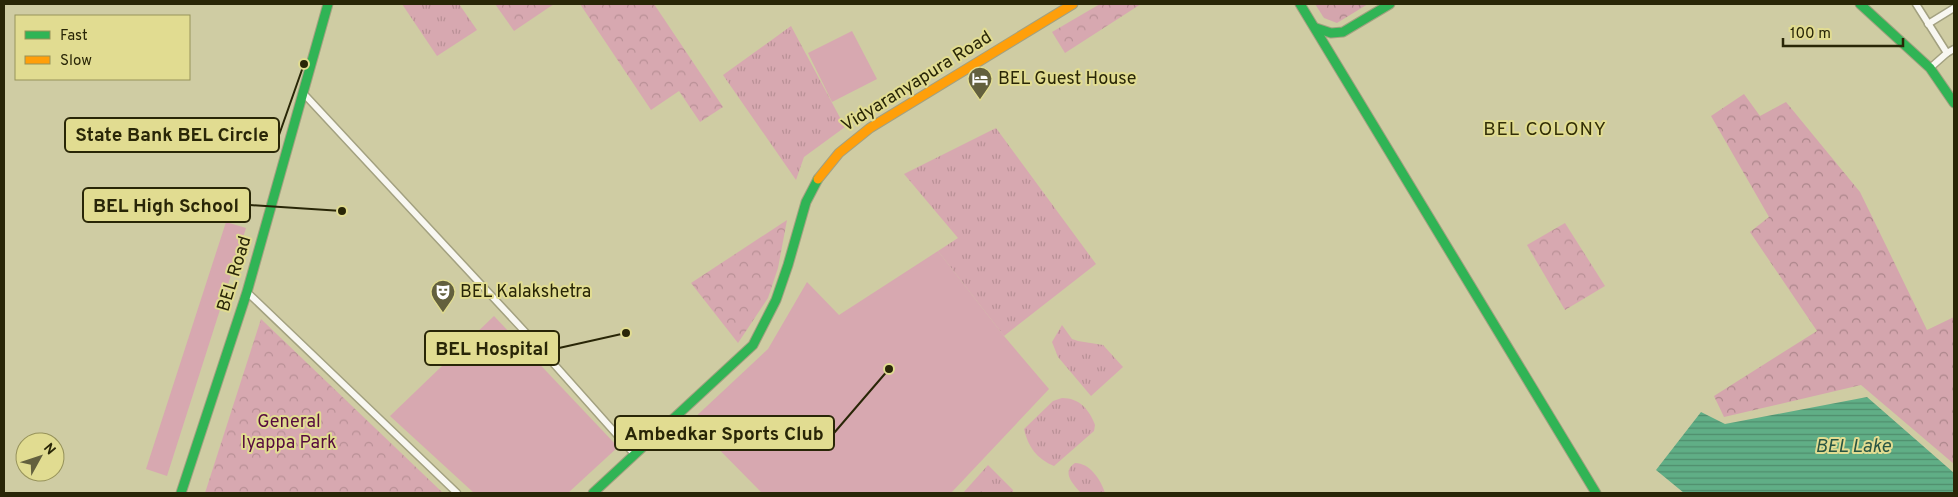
<svg xmlns="http://www.w3.org/2000/svg" width="1958" height="497" viewBox="0 0 1958 497" font-family="Overpass,sans-serif">
	<style>
		.grass { fill: url(#grass-tufts) }
		.forest { fill: url(#forest-crowns) }
		.park { fill: url(#park-crowns) }
		.garden { fill: #d7a8b0 }
		.water { fill: url(#water-rules) }
		.lines { fill: none; stroke-linecap: round; stroke-linejoin: round }
		.street-casing { stroke: #a3a180; stroke-width: 9 }
		.fast-casing { stroke: #a3a180; stroke-width: 11 }
		.slow-casing { stroke: #a3a180; stroke-width: 11 }
		.street { stroke: #f8f7f1; stroke-width: 6 }
		.fast { stroke: #30b455; stroke-width: 9 }
		.slow { stroke: #ff9f0a; stroke-width: 9 }
		.labels { text-anchor: middle; dominant-baseline: central; stroke-width: 4; stroke-linejoin: round; paint-order: stroke }
		.poi-label { font-size: 18px; fill: #292607; stroke: #e1dc91; text-anchor: start }
		.street-label { font-size: 18px; fill: #292607; stroke: #e1dc91 }
		.park-label { font-size: 18px; fill: #560b3e; stroke: #e1dc91 }
		.neighbourhood-label { font-size: 19px; letter-spacing: 1px; fill: #332f07; stroke: #e1dc91 }
		.water-label { font-size: 19px; font-style: italic; fill: #285543; stroke: #e1dc91 }
		.leader { fill: none; stroke: #292607; stroke-width: 2 }
		.callout-dot { fill: #292607; stroke: #e1dc91; stroke-width: 2 }
		.callout { fill: #e1dc91; stroke: #292607; stroke-width: 2 }
		.callout-label { font-size: 19px; text-anchor: middle; font-weight: bold; fill: #292607 }
	</style>
	<defs>
		<pattern id="grass-tufts" width="24" height="20" patternUnits="userSpaceOnUse" patternTransform="scale(1.25)"><rect width="24" height="20" fill="#d7a8b0"/><path d="M3 7l-1-3M5 7V3M7 7l1-3M15 17l-1-3M17 17v-4M19 17l1-3" fill="none" stroke="#b99096"/></pattern>
		<pattern id="forest-crowns" width="20" height="18" patternUnits="userSpaceOnUse" patternTransform="scale(1.25)"><rect width="20" height="18" fill="#d4a5ad"/><path d="M2 6a3 3 0 1 1 6 0M12 15a3 3 0 1 1 6 0" fill="none" stroke="#ac868b"/></pattern>
		<pattern id="park-crowns" width="20" height="18" patternUnits="userSpaceOnUse" patternTransform="scale(1.25)"><rect width="20" height="18" fill="#d7a8b0"/><path d="M2 6a3 3 0 1 1 6 0M12 15a3 3 0 1 1 6 0" fill="none" stroke="#b99096"/></pattern>
		<pattern id="water-rules" width="6" height="5" patternUnits="userSpaceOnUse" patternTransform="scale(1.25)"><rect width="6" height="5" fill="#60ae86"/><path d="M0 2.5h6" fill="none" stroke="#4f8d6c"/></pattern>
	</defs>
	<rect width="100%" height="100%" fill="#cfcca3"/>
	<g class="grass">
		<polygon points="402,4 459,4 477,30 437,56"/>
		<polygon points="791,26 845,127 804,157 796,180 723,75"/>
		<polygon points="996,128 1096,264 1004,336 938,251 958,238 904,174"/>
		<polygon points="1062,325 1072,339 1078,341 1103,345 1123,367 1091,396 1058,357 1052,342"/>
		<path d="M1062,398c17,0 27,11 33,27l-1,6 -40,35c-17,-7 -26,-19 -30,-37l29,-28z"/>
		<path d="M1075,463c15,0 26,17 30,30h-24c-8,-9 -20,-21 -6,-30z"/>
		<polygon points="988,465 1013,490 1013,493 963,493"/>
	</g>
	<g class="forest">
		<polygon points="1315,4 1368,4 1337,23 1324,18"/>
		<polygon points="1744,94 1760,116 1786,102 1860,192 1927,330 1954,317 1954,464 1861,385 1724,417 1714,396 1817,331 1750,232 1769,217 1711,116"/>
	</g>
	<g class="park">
		<polygon points="495,4 554,4 514,31"/>
		<polygon points="580,4 654,4 723,107 700,122 679,91 651,110"/>
		<polygon points="1100,4 1141,4 1065,53 1052,32"/>
		<polygon points="787,220 778,268 768,298 738,343 691,283"/>
		<polygon points="1565,223 1605,286 1565,310 1527,245"/>
		<polygon points="261,319 443,493 205,493"/>
	</g>
	<g class="garden">
		<polygon points="852,31 877,79 832,102 808,53"/>
		<polygon points="226,222 246,228 167,476 146,469"/>
		<polygon points="938,251 1004,336 1049,389 951,493 762,493 691,421 768,349 807,282 839,315"/>
		<polygon points="494,316 618,447 568,493 474,493 390,416"/>
	</g>
	<polygon class="water" points="1867,397 1954,473 1954,493 1684,493 1656,470 1701,412 1725,424"/>
	<g class="lines">
		<defs>
			<g id="street">
				<polyline points="1916,4 1947,53"/>
				<polyline points="1928,24 1954,8"/>
				<polyline points="1930,68 1947,53 1954,49"/>
				<polyline points="304,94 528,335 635,455"/>
				<polyline points="247,292 457,493"/>
			</g>
			<g id="fast">
				<polyline points="1300,4 1596,493"/>
				<polyline points="1860,4 1930,68 1954,103"/>
				<polyline points="1316,28 1331,33 1343,32 1390,4"/>
				<polyline points="181,493 247,292 328,4"/>
				<polyline points="593,493 753,345 776,300 788,265 806,202 818,179"/>
			</g>
			<polyline id="slow" points="818,179 839,153 870,128 1073,4"/>
		</defs>
		<use href="#street" class="street-casing"/>
		<use href="#fast" class="fast-casing"/>
		<use href="#slow" class="slow-casing"/>
		<use href="#street" class="street"/>
		<use href="#fast" class="fast"/>
		<use href="#slow" class="slow"/>
	</g>
	<defs>
		<symbol id="hotel-pin" viewBox="-11 -11 22 30"><path d="M0 17L-7.5 6A9.5 9.5 0 1 1 7.5 6Z" fill="#63603e" stroke="#e1dc91"/><path d="M-6-4.5h1.5V1H6V5H4.5V3h-9V5H-6ZM-4 0a1.8 1.8 0 1 1 3.6 0ZM.5 0V-2.5h3Q6-2.5 6 0Z" fill="#fff"/></symbol>
		<symbol id="theatre-pin" viewBox="-11 -11 22 30"><path d="M0 17L-7.5 6A9.5 9.5 0 1 1 7.5 6Z" fill="#63603e" stroke="#e1dc91"/><path d="M-5-5.5Q0-4 5-5.5V0Q5 5 0 6Q-5 5-5 0ZM-3.3-2.5H-1v1.5H-3.3ZM1-2.5H3.3v1.5H1ZM-2.8 1Q0 5.5 2.8 1Z" fill="#fff"/></symbol>
	</defs>
	<g fill-rule="evenodd">
		<use href="#hotel-pin" x="966" y="65" width="28" height="38"/>
		<use href="#theatre-pin" x="429" y="278" width="28" height="38"/>
	</g>
	<g class="labels">
		<g class="poi-label">
			<text x="998" y="79">BEL Guest House</text>
			<text x="460" y="292">BEL Kalakshetra</text>
		</g>
		<g class="street-label">
			<text transform="translate(917 82) rotate(-32)">Vidyaranyapura Road</text>
			<text transform="translate(235 274) rotate(-73)">BEL Road</text>
		</g>
		<g class="park-label">
			<text x="289" y="422">General<tspan x="289" dy="21">Iyappa Park</tspan></text>
		</g>
		<g class="neighbourhood-label">
			<text x="1545" y="130">BEL COLONY</text>
		</g>
		<g class="water-label">
			<text x="1853" y="447">BEL Lake</text>
		</g>
	</g>
	<path class="leader" d="M304 64L279 135M342 211L250 205M626 333L559 348M889 369L834 433"/>
	<g class="callout-dot">
		<circle cx="304" cy="64" r="5"/>
		<circle cx="342" cy="211" r="5"/>
		<circle cx="626" cy="333" r="5"/>
		<circle cx="889" cy="369" r="5"/>
	</g>
	<g class="callout">
		<rect x="65" y="118" width="214" height="34" rx="5"/>
		<rect x="83" y="188" width="167" height="34" rx="5"/>
		<rect x="425" y="331" width="134" height="34" rx="5"/>
		<rect x="615" y="416" width="219" height="34" rx="5"/>
	</g>
	<g class="callout-label">
		<text x="172" y="141">State Bank BEL Circle</text>
		<text x="166" y="212">BEL High School</text>
		<text x="492" y="355">BEL Hospital</text>
		<text x="724" y="440">Ambedkar Sports Club</text>
	</g>
	<rect width="1958" height="497" fill="none" stroke="#292607" stroke-width="10"/>
	<rect x="15" y="15" width="175" height="65" fill="#e1dc91" stroke="#97935a"/>
	<rect x="25" y="31" width="25" height="8" fill="#30b455" stroke="#97935a"/>
	<text x="60" y="40" font-size="15" fill="#292607">Fast</text>
	<rect x="25" y="56" width="25" height="8" fill="#ff9f0a" stroke="#97935a"/>
	<text x="60" y="65" font-size="15" fill="#292607">Slow</text>
	<g transform="translate(40 457) rotate(50)"><circle r="24" fill="#e1dc91" stroke="#97935a"/>
	<path d="M0-4L9 19L0 12L-9 19Z" fill="#63603e"/>
	<text y="-8" font-size="14" font-weight="bold" text-anchor="middle" fill="#292607">N</text>
	</g>
	<path d="M1783 38v8h120v-8" fill="none" stroke="#292607" stroke-width="2.5"/>
	<text x="1790" y="38" font-size="15" fill="#292607" stroke="#e1dc91" stroke-width="4" paint-order="stroke">100 m</text>
</svg>
